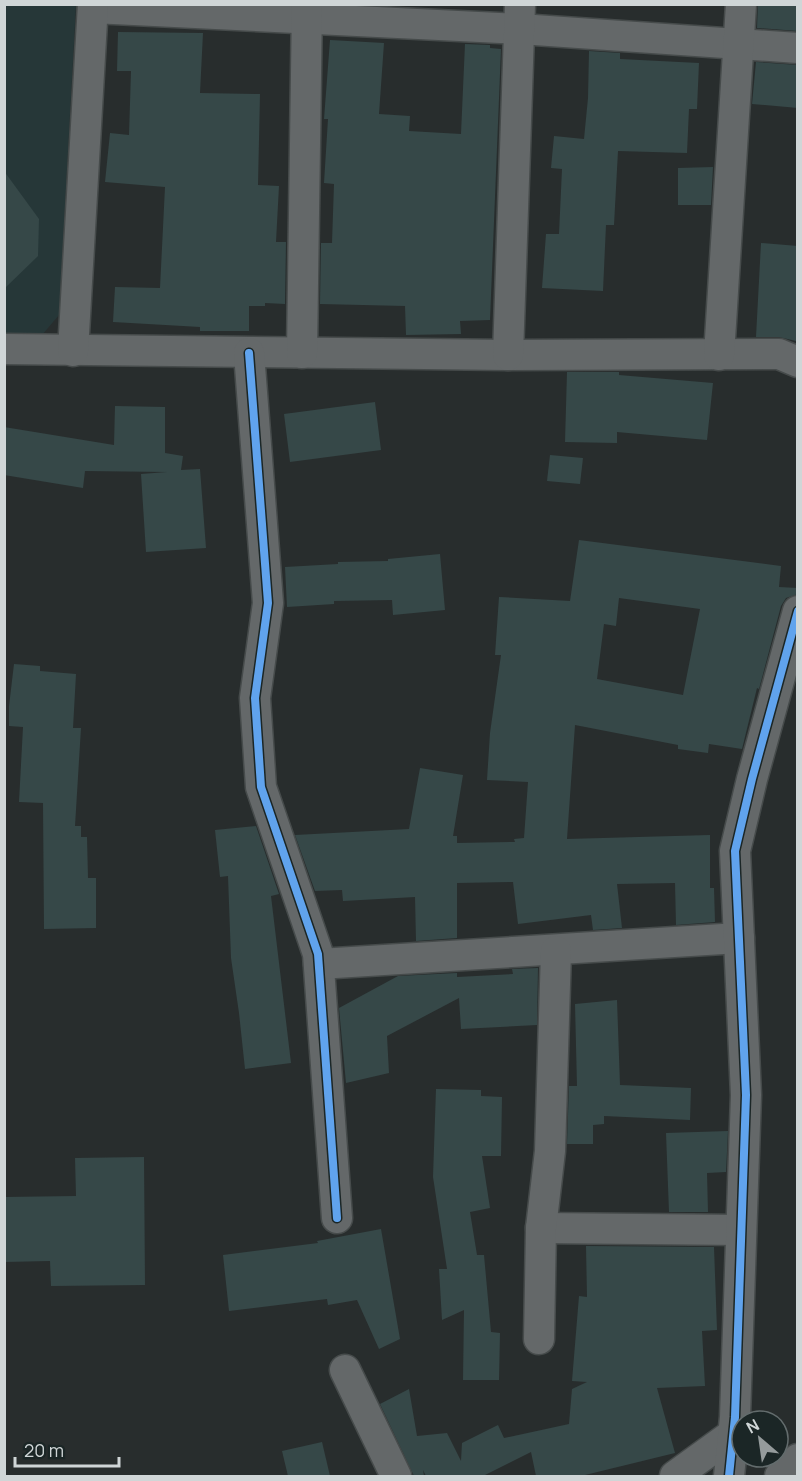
<svg xmlns="http://www.w3.org/2000/svg" width="802" height="1481" viewBox="0 0 802 1481" font-family="Manrope,sans-serif">
	<style>
		.built { fill: #263738 }
		.building { fill: #364848; fill-rule: evenodd }
		.lines { fill: none; stroke-linecap: round; stroke-linejoin: round }
		.minor-casing { stroke: #464b4b; stroke-width: 33 }
		.minor { stroke: #646869; stroke-width: 30 }
		.cycleway-casing { stroke: #1b2626; stroke-width: 11 }
		.cycleway { stroke: #60a3ed; stroke-width: 8 }
	</style>
	<rect width="100%" height="100%" fill="#282d2d"/>
	<polygon class="built" points="4,5 76,5 59,315 42,335 5,333"/>
	<g class="building">
		<polygon points="758,4 798,4 798,31 757,28"/>
		<polygon points="118,32 203,33 200,93 260,94 258,185 279,186 276,242 286,242 285,304 265,303 265,306 249,306 249,331 200,331 200,327 113,322 115,287 160,288 165,187 105,182 110,133 129,135 131,71 117,71"/>
		<polygon points="330,40 384,43 379,114 410,116 409,131 461,134 465,44 490,45 490,48 501,49 490,320 460,321 461,334 406,335 405,306 320,304 321,243 332,243 334,184 324,183 328,119 324,119"/>
		<polygon points="589,51 620,53 620,59 699,63 697,109 689,109 687,153 618,151 614,225 606,225 603,291 542,288 546,234 559,234 562,169 551,168 554,136 584,139 588,98"/>
		<polygon points="756,62 798,65 798,108 752,104"/>
		<polygon points="713,167 711,205 678,205 678,168"/>
		<polygon points="4,171 39,219 38,256 4,289"/>
		<polygon points="761,243 798,246 796,341 779,337 756,337"/>
		<polygon points="567,372 619,372 619,375 713,383 707,440 617,432 617,443 565,442"/>
		<polygon points="375,402 381,450 290,462 284,414"/>
		<polygon points="115,406 165,407 165,453 183,456 181,470 200,469 206,548 146,552 141,474 167,472 85,471 83,488 4,475 4,427 114,445"/>
		<polygon points="550,455 583,458 580,484 547,481"/>
		<path d="M579,540l202,26 -2,21 19,1v6l-12,4 -5,8 -22,83 -2,-1 -15,61 -33,-5 -1,9 -30,-4v-4l-103,-20 -8,114 143,-4v53h4l1,34 -39,3 -1,-42 -58,1 5,44 -29,2 -2,-15 -73,9 -5,-42 -56,1v55l-41,3 -1,-44 -72,4 -1,-11 -27,1 -20,-56 114,-6 11,-61 43,7 -10,61h4v7l58,-1 -1,-3 10,-1 4,-56 -41,-2 3,-47 11,-78h-6l4,-58 71,4zM619,598l81,11 -17,86 -86,-16 7,-55 12,2z"/>
		<polygon points="440,554 445,610 393,615 392,600 334,601 334,604 287,607 285,567 338,564 338,562 388,561 388,559"/>
		<polygon points="14,664 40,666 40,671 76,674 73,728 81,728 75,826 81,826 81,837 87,837 88,878 96,878 96,928 44,929 43,803 19,802 23,727 9,726 9,706"/>
		<polygon points="256,826 279,894 271,896 291,1063 245,1069 239,1013 231,958 228,876 220,877 215,830"/>
		<polygon points="538,968 537,1025 461,1029 459,998 387,1036 389,1073 346,1083 339,1008 398,976 457,973 457,977 513,974 512,969"/>
		<polygon points="617,1000 620,1085 691,1088 690,1120 604,1116 604,1124 593,1125 593,1144 567,1144 569,1086 577,1086 575,1004"/>
		<polygon points="436,1089 481,1090 481,1096 502,1097 501,1156 482,1156 490,1208 470,1212 477,1255 484,1255 491,1332 500,1333 499,1380 463,1380 464,1310 442,1320 439,1269 447,1269 433,1177"/>
		<polygon points="728,1131 726,1172 707,1173 708,1212 669,1212 666,1133"/>
		<polygon points="144,1157 145,1285 51,1286 50,1261 4,1262 4,1197 76,1196 75,1158"/>
		<polygon points="381,1229 400,1339 379,1349 357,1300 328,1305 327,1299 229,1311 223,1255 318,1243 317,1241"/>
		<polygon points="586,1246 714,1247 717,1330 702,1331 705,1386 657,1388 675,1453 581,1476 536,1476 531,1452 483,1476 426,1476 423,1470 424,1476 414,1476 380,1404 409,1389 417,1436 447,1433 461,1461 462,1443 498,1425 504,1438 569,1424 572,1389 587,1382 572,1381 579,1296 587,1297"/>
		<polygon points="322,1442 330,1476 288,1476 282,1451"/>
	</g>
	<g class="lines">
		<defs>
			<g id="minor">
				<polyline points="93,8 520,29 798,48"/>
				<polyline points="4,349 508,355 779,354 798,362"/>
				<polyline points="73,351 93,4"/>
				<polyline points="249,353 268,603 255,698 261,787 318,954 337,1218"/>
				<polyline points="302,353 307,4"/>
				<polyline points="508,355 520,4"/>
				<polyline points="719,355 741,4"/>
				<polyline points="319,964 739,938"/>
				<polyline points="541,1228 741,1230"/>
				<polyline points="539,1339 541,1228 550,1151 556,951"/>
				<polyline points="345,1370 396,1476"/>
				<polyline points="675,1476 733,1434"/>
				<polyline points="729,1476 735,1417 746,1095 735,851 752,779 798,611"/>
				<polyline points="780,1476 798,1459"/>
			</g>
		</defs>
		<use href="#minor" class="minor-casing"/>
		<use href="#minor" class="minor"/>
		<defs>
			<g id="cycleway">
				<polyline points="249,353 268,603 255,698 261,787 318,954 337,1218"/>
				<polyline points="729,1476 735,1417 746,1095 735,851 752,779 798,611"/>
			</g>
		</defs>
		<use href="#cycleway" class="cycleway-casing"/>
		<use href="#cycleway" class="cycleway"/>
	</g>
	<rect width="802" height="1481" fill="none" stroke="#d0d6d7" stroke-width="12"/>
	<g transform="translate(760 1439) rotate(331)"><circle r="28" fill="#1b2626" stroke="#636c6d" stroke-width="1.5"/>
	<path d="M0-4.5L10 22L0 15L-10 22Z" fill="#959b9c"/>
	<text y="-9" font-size="16" font-weight="bold" text-anchor="middle" fill="#d0d6d7">N</text>
	</g>
	<path d="M15 1457v9h104v-9" fill="none" stroke="#d0d6d7" stroke-width="3"/>
	<text x="24" y="1457" font-size="18" fill="#d0d6d7" stroke="#1b2626" stroke-width="4.5" paint-order="stroke">20 m</text>
</svg>
